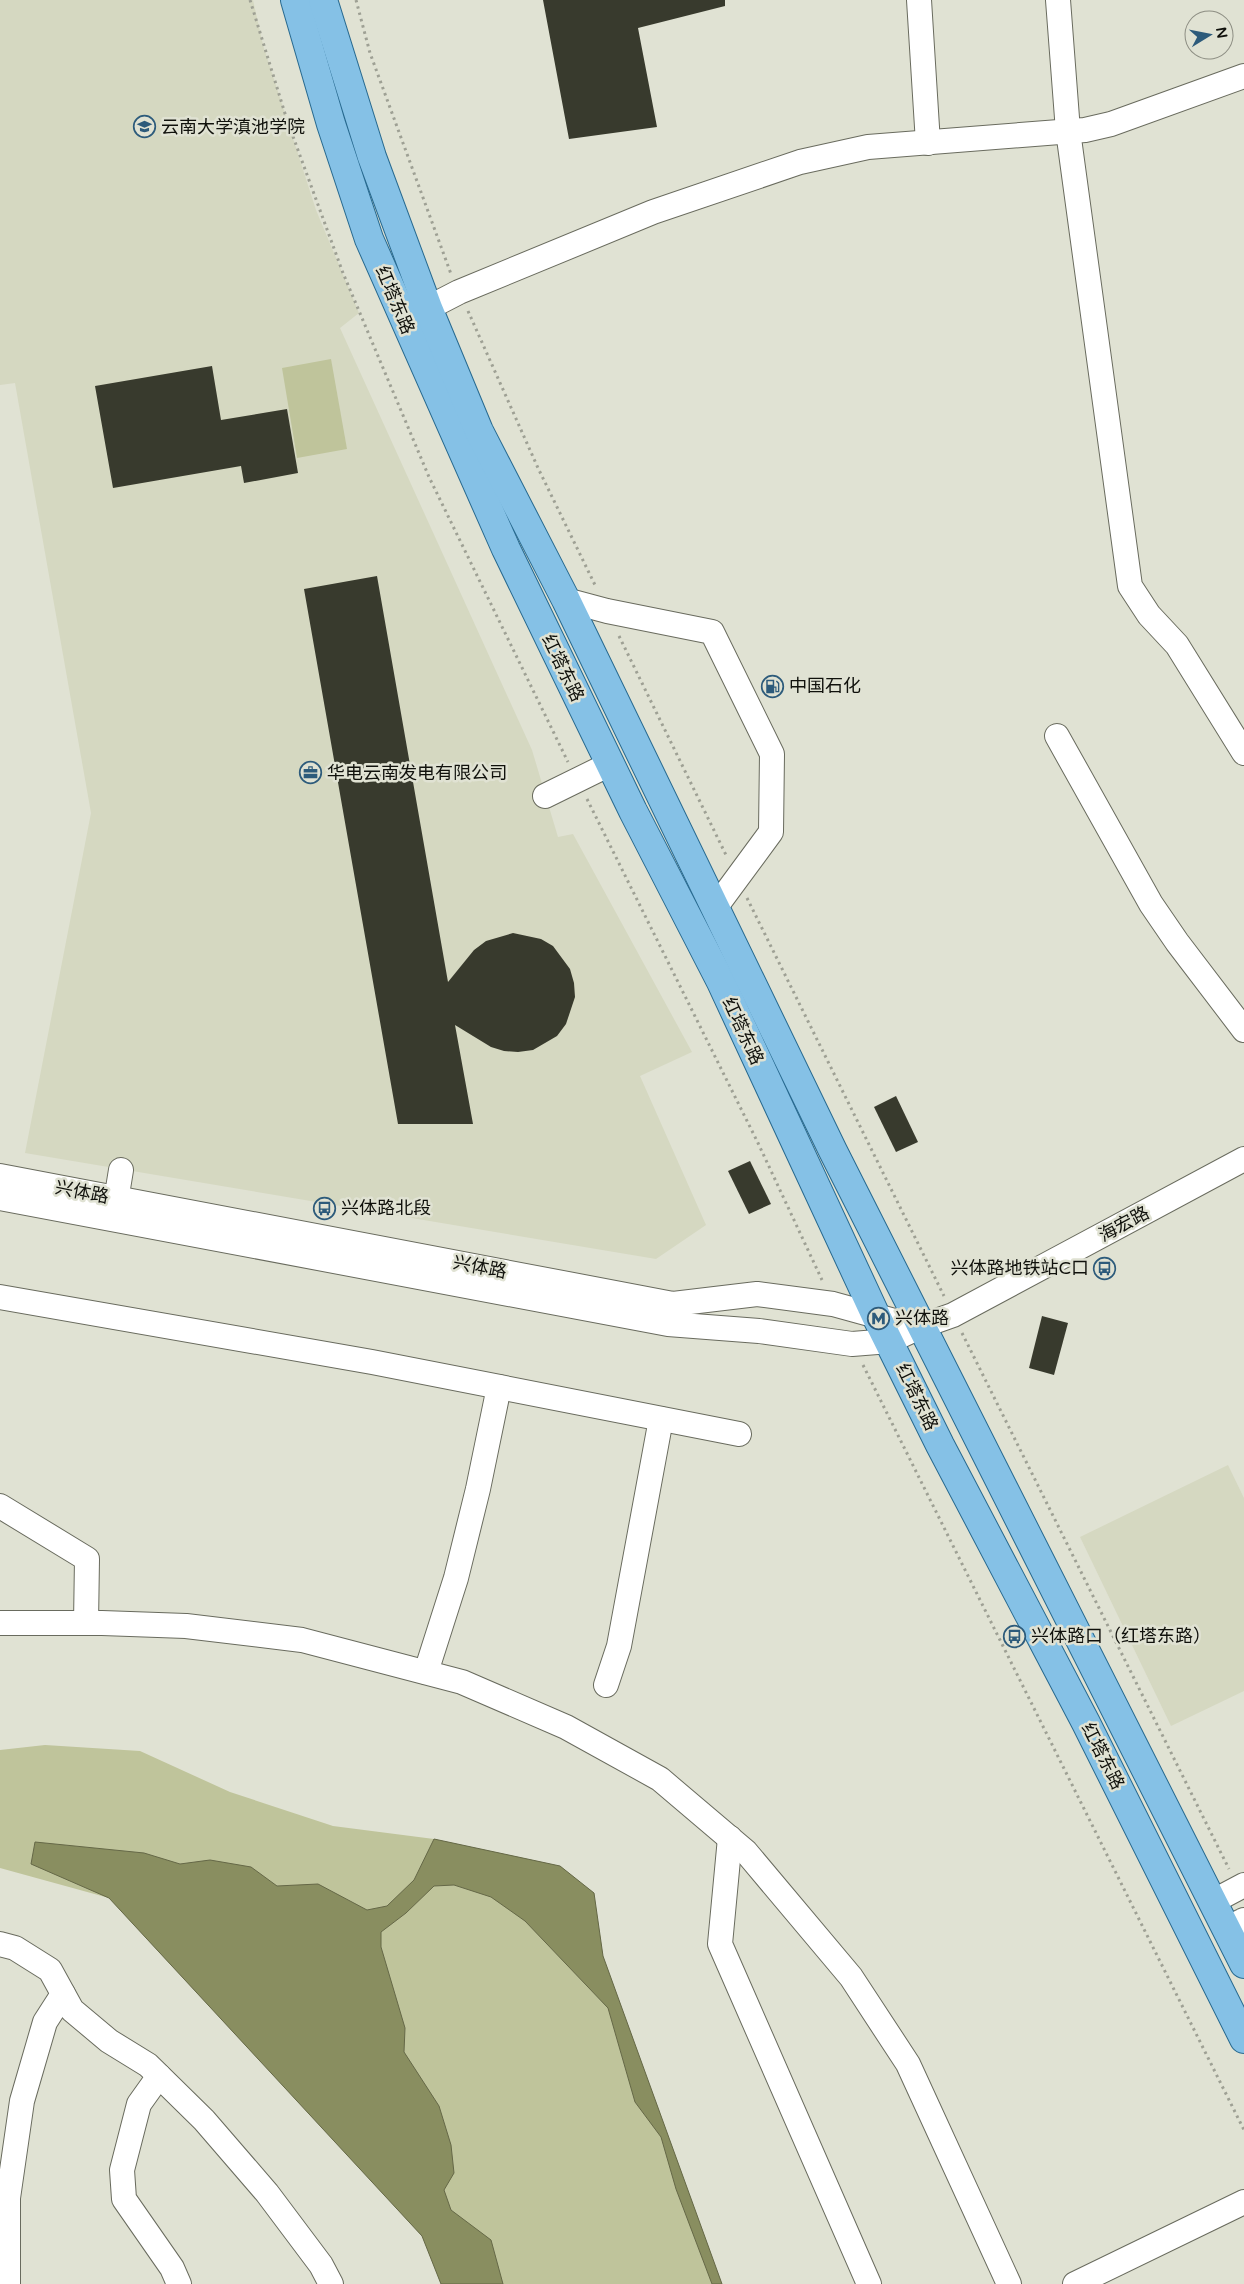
<svg xmlns="http://www.w3.org/2000/svg" width="1244" height="2284" viewBox="0 0 1244 2284" font-family="'Varela Round','Noto Sans SC',sans-serif">
	<style>
		.built { fill: #d5d8c1 }
		.green { fill: #bfc49b }
		.water { fill: #898e60; stroke: #656847 }
		.building { fill: #383a2d }
		.lines { fill: none; stroke-linecap: round; stroke-linejoin: round }
		.minor-casing { stroke: #696b5e; stroke-width: 26 }
		.major-casing { stroke: #27698f; stroke-width: 30 }
		.path { stroke: #9ea094; stroke-width: 3; stroke-dasharray: 2.5 4; stroke-linecap: butt }
		.minor { stroke: #fff; stroke-width: 24 }
		.major { stroke: #85c1e6; stroke-width: 28 }
		.labels { text-anchor: middle; dominant-baseline: central; stroke-width: 5; stroke-linejoin: round; paint-order: stroke }
		.poi-label { font-size: 18px; fill: #10110c; stroke: #e0e2d3; text-anchor: start }
		.street-label { font-size: 18px; fill: #10110c; stroke: #e0e2d3 }
	</style>
	<rect width="100%" height="100%" fill="#e0e2d3"/>
	<g class="built">
		<polygon points="0,0 253,0 263,45 316,210 359,313 340,328 532,750 558,837 573,834 692,1052 640,1076 706,1225 656,1259 25,1153 91,813 15,383 0,385"/>
		<polygon points="1228,1465 1244,1498 1244,1691 1171,1726 1080,1537"/>
	</g>
	<g class="green">
		<polygon points="331,359 347,449 297,458 282,368"/>
		<polygon points="45,1745 140,1751 230,1792 333,1826 434,1839 560,1866 594,1893 603,1956 722,2284 441,2284 422,2236 109,1898 0,1868 0,1750"/>
	</g>
	<polygon class="water" points="434,1839 560,1866 594,1893 603,1956 722,2284 712,2284 676,2189 661,2137 635,2102 608,2008 525,1921 491,1897 454,1885 434,1886 406,1913 381,1932 381,1947 405,2028 404,2052 439,2106 451,2145 454,2173 444,2190 451,2210 491,2240 503,2284 441,2284 422,2236 109,1898 31,1864 35,1842 144,1853 180,1864 210,1860 251,1867 277,1886 318,1884 367,1910 387,1906 414,1880"/>
	<g class="building">
		<polygon points="543,0 725,0 725,6 638,28 657,127 569,139"/>
		<polygon points="212,366 221,420 287,409 298,473 244,483 241,466 113,488 95,386"/>
		<polygon points="377,576 448,982 474,950 486,941 513,933 541,939 553,946 570,969 574,983 575,997 566,1024 557,1036 533,1050 518,1052 504,1051 491,1047 455,1025 473,1124 398,1124 304,589"/>
		<polygon points="896,1096 918,1142 896,1152 874,1107"/>
		<polygon points="750,1161 771,1204 749,1214 728,1171"/>
		<polygon points="1042,1316 1068,1323 1054,1375 1029,1368"/>
	</g>
	<g class="lines">
		<defs>
			<g id="minor">
				<polyline points="919,0 928,143"/>
				<polyline points="1058,0 1068,131 1130,586 1149,615 1177,645 1244,753"/>
				<polyline points="428,308 459,292 653,212 800,162 868,147 1085,130 1111,124 1244,76"/>
				<polyline points="566,600 607,611 712,632 772,754 771,832 715,908"/>
				<polyline points="1057,736 1151,904 1177,942 1244,1030"/>
				<polyline points="545,796 610,764"/>
				<polyline points="0,1176 673,1304 757,1294 833,1304 891,1320"/>
				<polyline points="0,1198 668,1324 759,1331 852,1344 890,1341 922,1326 953,1315 1244,1159"/>
				<polyline points="114,1213 121,1170"/>
				<polyline points="0,1297 372,1362 739,1434"/>
				<polyline points="0,1506 87,1559 86,1623"/>
				<polyline points="0,1623 102,1623 186,1626 302,1640 462,1682 566,1727 660,1779 746,1852 851,1977 908,2064 1009,2284"/>
				<polyline points="426,1672 456,1578 478,1489 499,1387"/>
				<polyline points="606,1685 619,1646 661,1419"/>
				<polyline points="730,1838 720,1944 869,2284"/>
				<polyline points="1212,1902 1244,1885"/>
				<polyline points="1226,1929 1244,1920"/>
				<polyline points="0,1944 15,1948 50,1970 72,2010 109,2041 148,2065 204,2120 267,2193 321,2265 331,2284"/>
				<polyline points="159,2076 139,2104 122,2170 124,2199 172,2268 179,2284"/>
				<polyline points="8,2284 8,2198 22,2101 45,2022 63,1994"/>
				<polyline points="1075,2284 1244,2202"/>
			</g>
			<g id="major">
				<polyline points="295,0 331,124 369,239 506,549 633,811 721,982 877,1318 940,1445 1086,1723 1244,2039"/>
				<polyline points="323,0 372,157 428,308 479,431 566,600 833,1151 1244,1964"/>
			</g>
		</defs>
		<use href="#minor" class="minor-casing"/>
		<use href="#major" class="major-casing"/>
		<g class="path">
			<polyline points="250,0 287,120 343,273 429,477 568,762"/>
			<polyline points="356,0 370,53 451,274"/>
			<polyline points="468,311 538,468 595,585"/>
			<polyline points="619,636 727,857"/>
			<polyline points="587,799 758,1143 822,1280"/>
			<polyline points="747,898 944,1296"/>
			<polyline points="962,1333 1229,1869"/>
			<polyline points="863,1365 1244,2130"/>
		</g>
		<use href="#minor" class="minor"/>
		<use href="#major" class="major"/>
	</g>
	<defs>
		<symbol id="university-ring" viewBox="-11 -11 22 22"><circle r="9.5" fill="#e0e2d3" stroke="#2d5b7b" stroke-width="1.5"/><path d="M0-5L7-2L0 1L-7-2ZM-4 1L0 2.5L4 1V4Q0 6-4 4Z" fill="#2d5b7b"/></symbol>
		<symbol id="fuel-ring" viewBox="-11 -11 22 22"><circle r="9.5" fill="#e0e2d3" stroke="#2d5b7b" stroke-width="1.5"/><path d="M-5.5-6h7V0h2V4h1.3V-2.5L3-4.5l.8-.8L6-3V5H2.5V1h-1V6h-7ZM-4.2-4.7v3.2H.2V-4.7Z" fill="#2d5b7b"/></symbol>
		<symbol id="office-ring" viewBox="-11 -11 22 22"><circle r="9.5" fill="#e0e2d3" stroke="#2d5b7b" stroke-width="1.5"/><path d="M-6-3h4V-5.5h4V-3h4V5H-6ZM-1-4.5V-3h2v-1.5ZM-6 0V1H6V0Z" fill="#2d5b7b"/></symbol>
		<symbol id="bus-ring" viewBox="-11 -11 22 22"><circle r="9.5" fill="#e0e2d3" stroke="#2d5b7b" stroke-width="1.5"/><path d="M-5-6H5V4H4V6H2V4H-2V6H-4V4H-5ZM-3.5-4V0h7V-4ZM-3.5 1.2v1.5H-2V1.2ZM2 1.2v1.5H3.5V1.2Z" fill="#2d5b7b"/></symbol>
		<symbol id="metro-ring" viewBox="-11 -11 22 22"><circle r="9.5" fill="#e0e2d3" stroke="#2d5b7b" stroke-width="1.5"/><path d="M-5.5 5V-5H-3L0 0L3-5H5.5V5H3V-.5L0 4L-3-.5V5Z" fill="#2d5b7b"/></symbol>
	</defs>
	<g fill-rule="evenodd">
		<use href="#university-ring" x="132" y="114" width="25" height="25"/>
		<use href="#fuel-ring" x="760" y="674" width="25" height="25"/>
		<use href="#office-ring" x="298" y="760" width="25" height="25"/>
		<use href="#bus-ring" x="312" y="1196" width="25" height="25"/>
		<use href="#bus-ring" x="1092" y="1256" width="25" height="25"/>
		<use href="#metro-ring" x="866" y="1306" width="25" height="25"/>
		<use href="#bus-ring" x="1002" y="1624" width="25" height="25"/>
	</g>
	<g class="labels">
		<g class="poi-label">
			<text x="161" y="127">云南大学滇池学院</text>
			<text x="789" y="686">中国石化</text>
			<text x="327" y="773">华电云南发电有限公司</text>
			<text x="341" y="1208">兴体路北段</text>
			<text x="1089" y="1268" text-anchor="end">兴体路地铁站C口</text>
			<text x="895" y="1318">兴体路</text>
			<text x="1031" y="1636">兴体路口（红塔东路）</text>
		</g>
		<g class="street-label">
			<text transform="translate(395 300) rotate(67)">红塔东路</text>
			<text transform="translate(563 668) rotate(64)">红塔东路</text>
			<text transform="translate(743 1031) rotate(65)">红塔东路</text>
			<text transform="translate(82 1192) rotate(11)">兴体路</text>
			<text transform="translate(1124 1224) rotate(-28)">海宏路</text>
			<text transform="translate(480 1267) rotate(11)">兴体路</text>
			<text transform="translate(917 1397) rotate(64)">红塔东路</text>
			<text transform="translate(1103 1756) rotate(63)">红塔东路</text>
		</g>
	</g>
	<g transform="translate(1209 35) rotate(80)"><circle r="24" fill="#e0e2d3" stroke="#8d8e83"/>
	<path d="M0-4L9 19L0 12L-9 19Z" fill="#2d5b7b"/>
	<text y="-8" font-size="14" font-weight="bold" text-anchor="middle" fill="#10110c">N</text>
	</g>
</svg>
